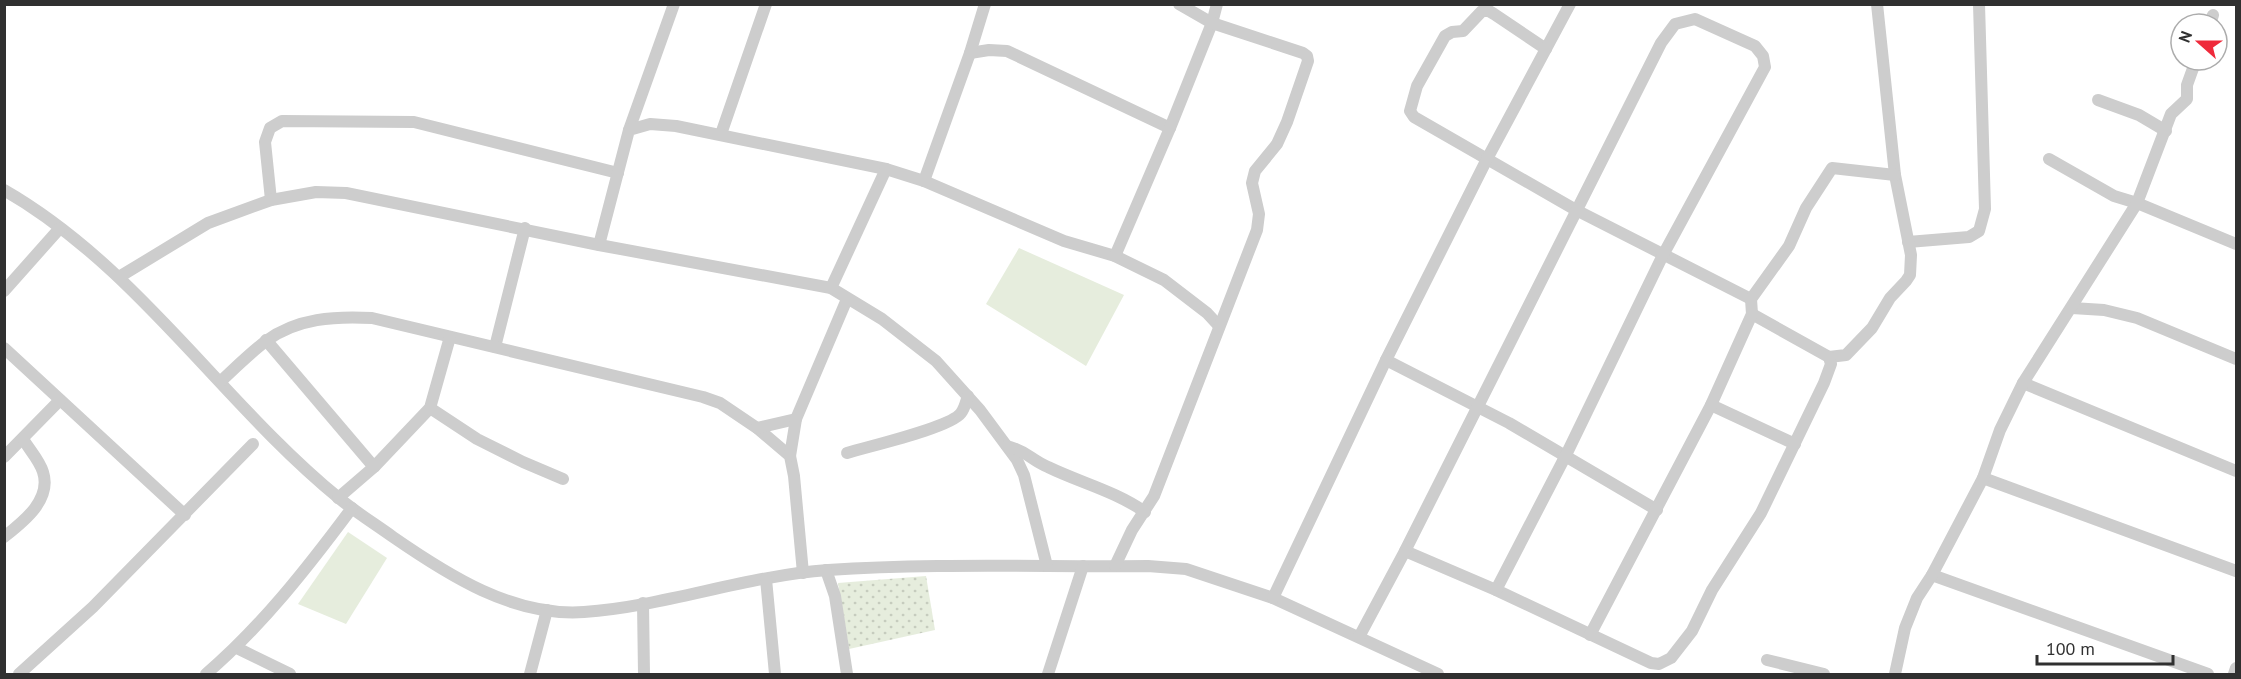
<svg xmlns="http://www.w3.org/2000/svg" width="2241" height="679" viewBox="0 0 2241 679" font-family="'PT Sans',sans-serif">
	<style>
		.park { fill: url(#park-dots) }
		.pitch { fill: #e6eddd }
		.lines { fill: none; stroke-linecap: round; stroke-linejoin: round }
		.minor { stroke: #cdcdcd; stroke-width: 12 }
	</style>
	<defs>
		<pattern id="park-dots" width="8" height="8" patternUnits="userSpaceOnUse" patternTransform="scale(1.5)"><rect width="8" height="8" fill="#e6eddd"/><path d="M2 2h.1M6 6h.1" fill="none" stroke="#c6ccbe" stroke-width="1.8" stroke-linecap="round"/></pattern>
	</defs>
	<rect width="100%" height="100%" fill="#fff"/>
	<polygon class="park" points="926,576 935,630 849,649 838,583"/>
	<g class="pitch">
		<polygon points="1019,248 1124,295 1086,366 986,304"/>
		<polygon points="348,532 387,558 346,624 298,604"/>
	</g>
	<g class="lines">
		<g class="minor">
			<polyline points="2210,24 2213,15"/>
			<polyline points="1546,49 1494,14 1489,11 1482,11 1463,31 1452,32 1445,36 1417,86 1410,111 1414,117 1576,210 1751,299"/>
			<polyline points="970,53 989,50 1007,51 1170,128"/>
			<polyline points="2098,100 2139,115 2166,131"/>
			<polyline points="629,130 674,4"/>
			<polyline points="721,134 766,4"/>
			<polyline points="2049,159 2114,196 2137,203 2236,244"/>
			<polyline points="924,181 970,53 985,4"/>
			<path d="M4,190c134,77 218,213 336,309 17,14 35,25 53,38 55,38 120,80 191,75 82,-6 161,-36 244,-42 106,-7 213,-3 320,-4l38,3 87,29 165,76"/>
			<polyline points="271,200 265,142 270,128 282,121 414,122 618,173"/>
			<polyline points="1908,242 1969,237 1979,231 1985,209 1979,4"/>
			<polyline points="599,245 629,130 650,124 676,126 886,169 924,181 1064,241 1115,256 1164,280 1207,313 1219,326"/>
			<polyline points="1115,256 1170,128 1212,23 1217,4"/>
			<polyline points="119,277 208,223 271,200 316,192 346,193 599,245 831,288 882,319 936,361 980,410 1017,460 1024,475 1047,566"/>
			<polyline points="831,288 886,169"/>
			<polyline points="4,291 60,228"/>
			<polyline points="2072,308 2104,310 2137,318 2236,359"/>
			<polyline points="266,340 374,467"/>
			<polyline points="495,347 525,228"/>
			<polyline points="4,348 185,515"/>
			<polyline points="1829,357 1846,355 1872,328 1890,298 1906,281 1910,275 1911,255 1895,175 1877,4"/>
			<polyline points="1386,360 1509,423 1657,510"/>
			<path d="M221,381c14,-13 29,-28 45,-40 31,-23 69,-25 106,-23l331,79 17,6 37,25 33,28 4,20 9,97"/>
			<polyline points="2023,383 2236,471"/>
			<polyline points="1711,405 1795,444"/>
			<polyline points="430,408 477,439 523,462 563,479"/>
			<polyline points="757,428 796,419"/>
			<path d="M1007,446c20,5 24,14 41,21 33,16 67,24 97,45"/>
			<path d="M847,453c22,-7 103,-25 114,-40 4,-5 5,-12 7,-17"/>
			<polyline points="790,456 796,419 847,299"/>
			<polyline points="4,457 60,400"/>
			<polyline points="1983,478 2236,571"/>
			<polyline points="338,498 374,467 430,408 450,337"/>
			<path d="M4,537c19,-15 48,-37 39,-65 -3,-11 -14,-23 -20,-33"/>
			<polyline points="1405,551 1496,590 1651,663 1659,664 1671,658 1692,631 1712,590 1761,513 1824,383 1831,364 1829,357 1752,314"/>
			<polyline points="1115,566 1132,530 1154,496 1257,230 1259,214 1252,183 1255,171 1277,144 1287,122 1308,61 1307,56 1303,53 1212,23 1179,4"/>
			<polyline points="826,570 835,596 847,674"/>
			<polyline points="1932,575 2208,674"/>
			<polyline points="766,579 775,674"/>
			<polyline points="1273,598 1386,360 1487,159 1570,4"/>
			<polyline points="643,603 644,674"/>
			<polyline points="1590,635 1711,405 1752,314 1751,299 1789,246 1806,208 1832,168 1895,175"/>
			<polyline points="1359,637 1405,551 1661,43 1675,24 1695,19 1755,46 1763,56 1765,67 1663,255 1566,455 1496,590"/>
			<polyline points="237,648 290,674"/>
			<polyline points="1767,660 1824,674"/>
			<polyline points="19,674 93,607 253,444"/>
			<path d="M206,674c56,-48 102,-107 146,-166"/>
			<polyline points="530,674 547,610"/>
			<polyline points="1048,674 1083,566"/>
			<polyline points="1895,674 1905,628 1917,598 1932,575 1983,478 2000,430 2023,383 2137,203 2171,114 2187,99 2187,85 2196,60"/>
			<polyline points="2234,674 2236,668"/>
		</g>
	</g>
	<rect width="2241" height="679" fill="none" stroke="#303030" stroke-width="12"/>
	<g transform="translate(2199 42) rotate(291)"><circle r="28" fill="#ffffff" stroke="#acacac" stroke-width="1.5"/>
	<path d="M0-4.5L10 22L0 15L-10 22Z" fill="#ef2a3b"/>
	<text y="-9" font-size="16" font-weight="bold" text-anchor="middle" fill="#303030">N</text>
	</g>
	<path d="M2037 655v9h136v-9" fill="none" stroke="#303030" stroke-width="3"/>
	<text x="2046" y="655" font-size="18" fill="#303030" stroke="#ffffff" stroke-width="4.5" paint-order="stroke">100 m</text>
</svg>
